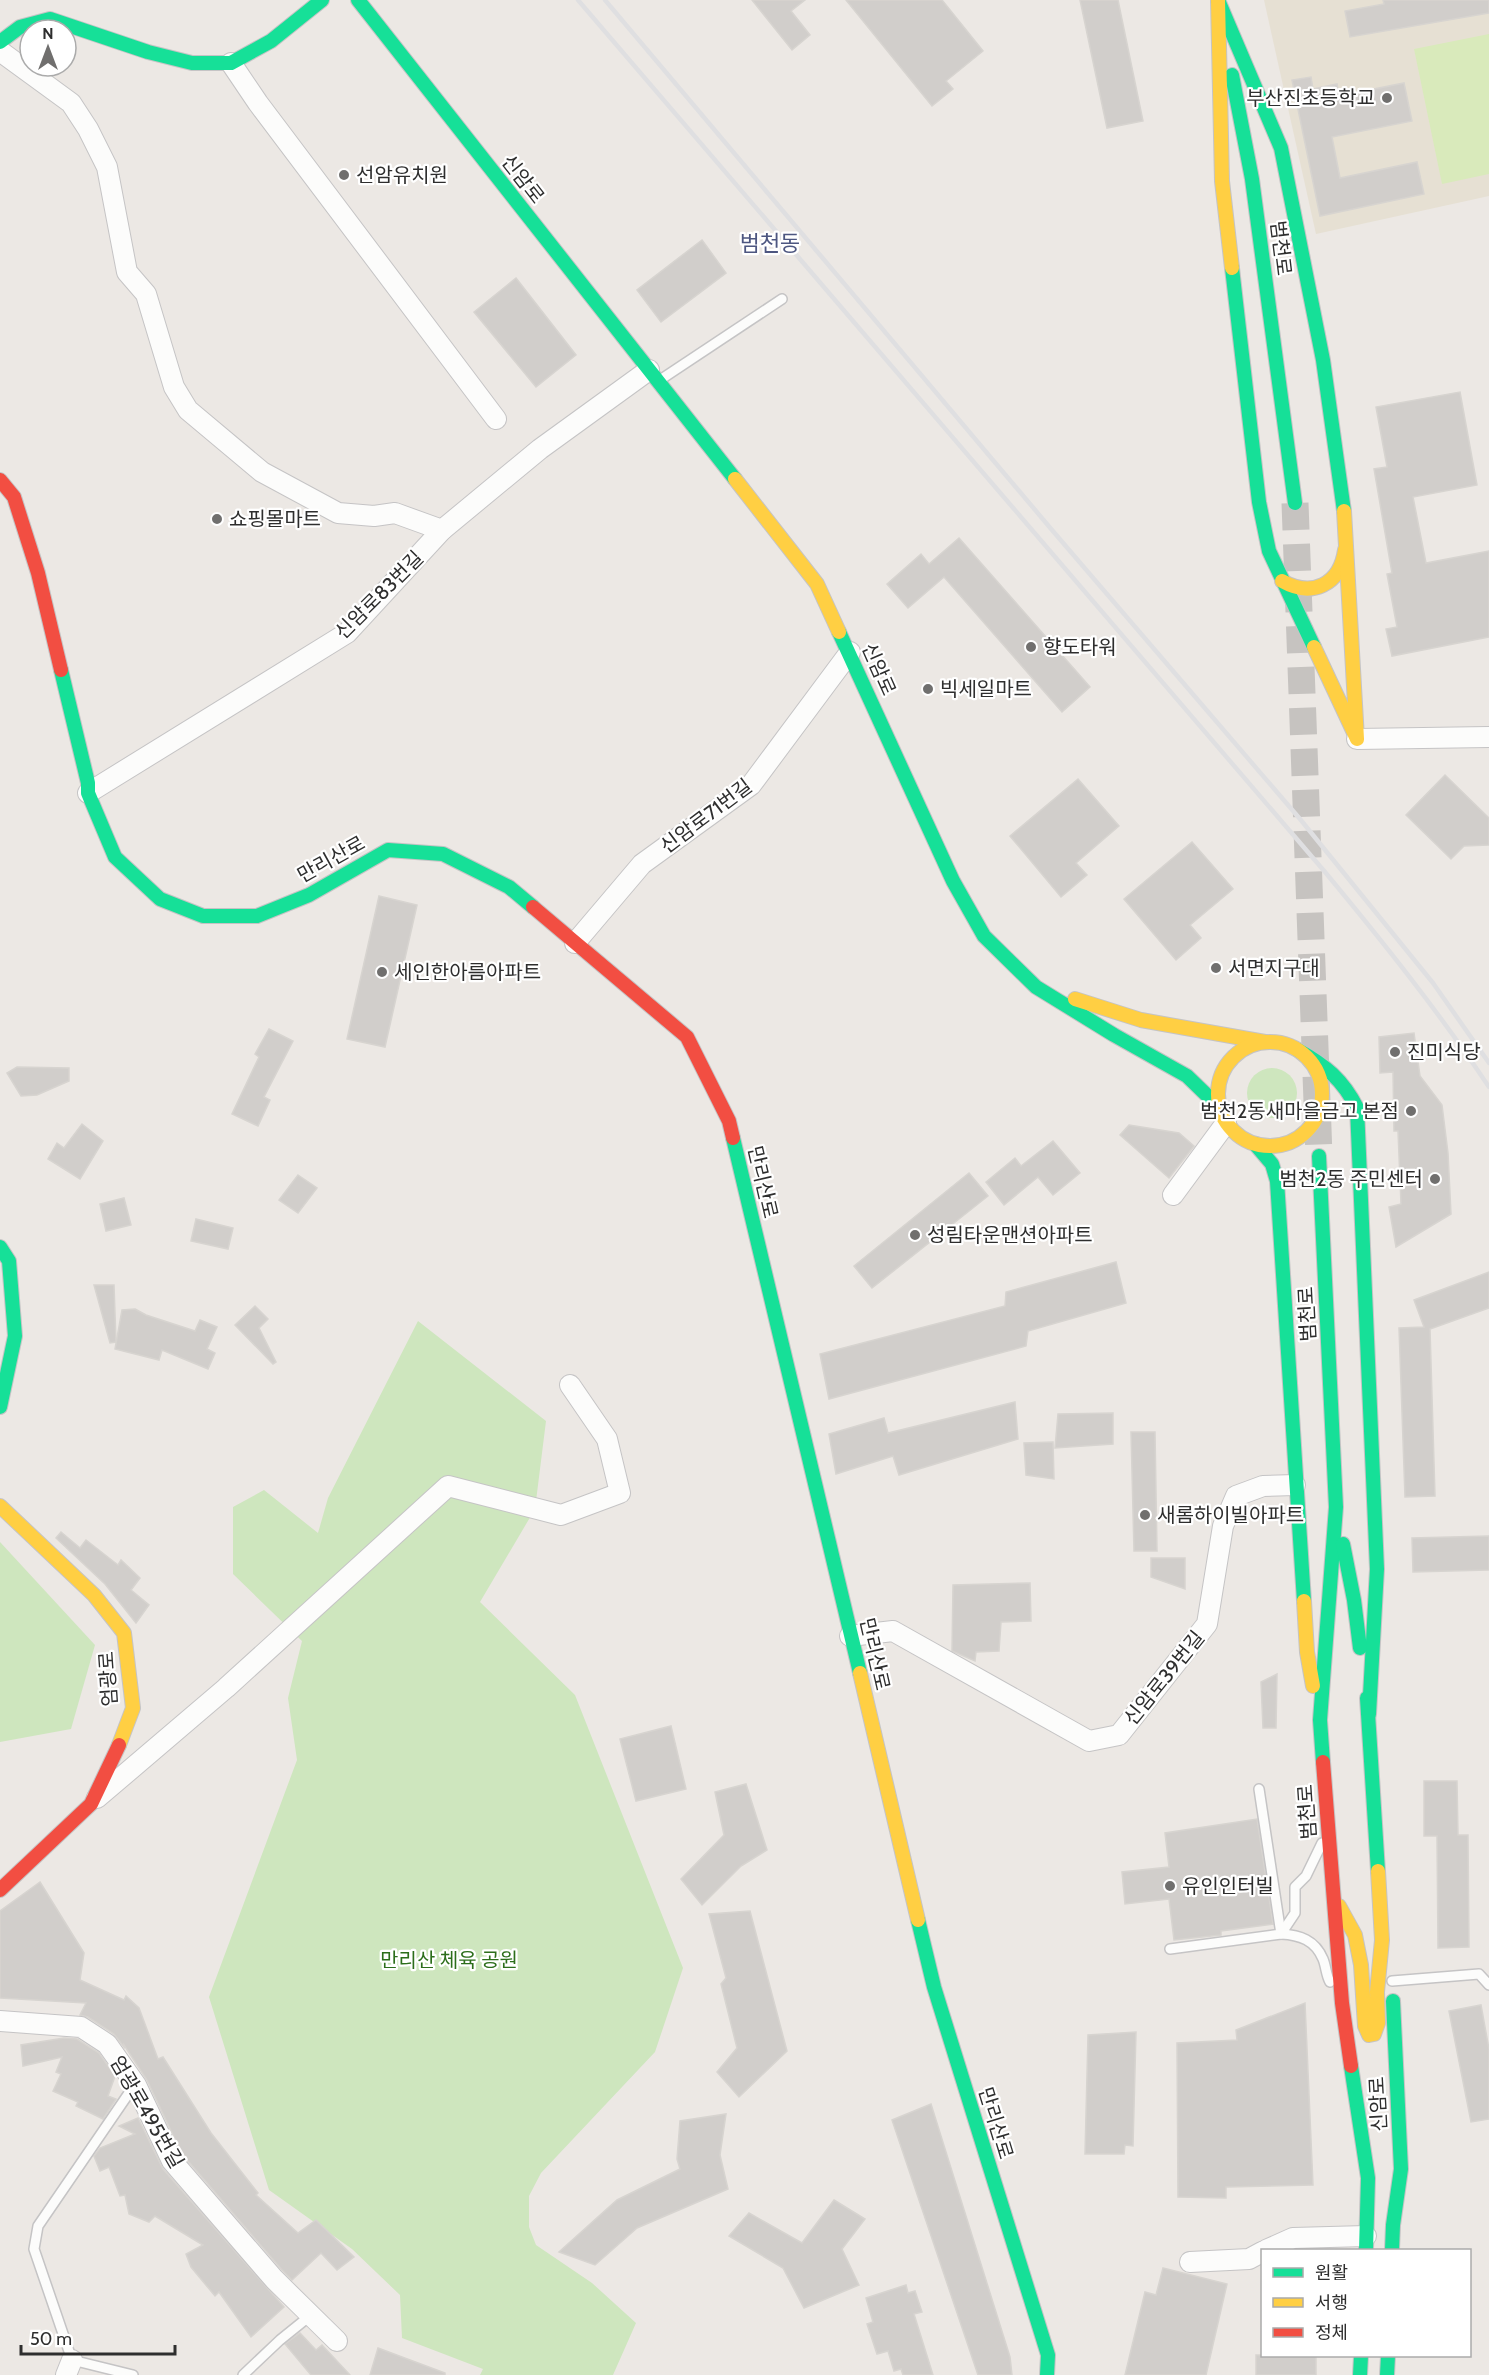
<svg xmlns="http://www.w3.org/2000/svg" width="1489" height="2375" viewBox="0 0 1489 2375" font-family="Cabin,'Noto Sans KR',sans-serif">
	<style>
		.education { fill: #e6e0d3 }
		.green { fill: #cee6be }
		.pitch { fill: #d9eabb }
		.building { fill: #d1cecb; stroke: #d7d4d0; stroke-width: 1.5 }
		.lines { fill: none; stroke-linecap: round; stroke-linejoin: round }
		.secondary-tunnel { stroke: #c6c3c0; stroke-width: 27; stroke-dasharray: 27 14; stroke-linecap: butt }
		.lane-casing { stroke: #c5c4c5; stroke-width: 12 }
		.street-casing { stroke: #c5c4c5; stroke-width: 22 }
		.fast-casing { stroke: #c5c4c5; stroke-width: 16 }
		.slow-casing { stroke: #c5c4c5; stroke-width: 16 }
		.jam-casing { stroke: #c5c4c5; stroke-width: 16 }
		.lane { stroke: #fcfcfb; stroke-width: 9 }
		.street { stroke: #fcfcfb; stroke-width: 20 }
		.fast { stroke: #16e098; stroke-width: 14 }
		.slow { stroke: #ffcf43; stroke-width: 14 }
		.jam { stroke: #f24e42; stroke-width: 14 }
		.rail { stroke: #dfdfe1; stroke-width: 4.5 }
		.poi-dot { fill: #706f6e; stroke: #fff; stroke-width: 2 }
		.labels { text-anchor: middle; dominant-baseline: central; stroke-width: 4.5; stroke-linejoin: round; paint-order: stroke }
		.poi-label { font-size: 20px; fill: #2e2e2e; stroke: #fff; text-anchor: start }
		.street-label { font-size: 20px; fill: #2e2e2e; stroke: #fff }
		.park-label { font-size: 20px; fill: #2c6e1b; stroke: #fff }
		.quarter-label { font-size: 22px; fill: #4d5680; stroke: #fff }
	</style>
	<rect width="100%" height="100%" fill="#ece8e4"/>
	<polygon class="education" points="1264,0 1489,0 1489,196 1316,234"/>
	<g class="green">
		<circle cx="1272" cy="1093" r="25"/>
		<polygon points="418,1321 546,1421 535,1509 480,1602 575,1695 683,1968 655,2052 541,2173 529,2196 529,2227 536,2245 592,2283 636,2323 613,2375 480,2375 483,2369 402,2338 400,2295 352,2249 269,2190 209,1997 297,1760 288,1698 302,1641 233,1574 233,1507 264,1490 318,1533 328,1498"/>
		<polygon points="0,1542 95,1645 71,1729 0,1742"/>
	</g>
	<polygon class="pitch" points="1489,34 1489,174 1442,184 1414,49"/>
	<g class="building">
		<polygon points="752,0 805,0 791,11 810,35 792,50"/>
		<polygon points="846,0 942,0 983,51 946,81 953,89 932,106"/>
		<polygon points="1080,0 1118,0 1143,121 1107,128"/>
		<polygon points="1383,0 1489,0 1489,13 1350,37 1345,11 1384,4"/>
		<polygon points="1311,77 1313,89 1337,84 1339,96 1404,83 1412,121 1332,137 1340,178 1417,162 1424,194 1320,216 1292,80"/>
		<polygon points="702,240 726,273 661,322 637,290"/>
		<polygon points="516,278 576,355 536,387 474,312"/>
		<polygon points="1460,392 1477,485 1413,497 1426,563 1489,551 1489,637 1392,656 1386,629 1397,627 1387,574 1392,573 1374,469 1387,467 1376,407"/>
		<polygon points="959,538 1090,687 1062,712 944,577 908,608 887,584 921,554 929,564"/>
		<polygon points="1445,775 1489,818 1489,845 1464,846 1451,859 1406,815"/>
		<polygon points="1078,779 1119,826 1076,863 1087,875 1061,897 1010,836"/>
		<polygon points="1192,842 1233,889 1190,925 1201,938 1176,960 1124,899"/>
		<polygon points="379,896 417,905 385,1047 347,1039"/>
		<polygon points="269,1029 293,1041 264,1097 270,1100 258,1126 232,1114 259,1057 255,1054"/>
		<polygon points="1414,1033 1420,1076 1442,1105 1448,1153 1451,1214 1396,1247 1389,1207 1401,1204 1398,1131 1394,1131 1393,1072 1380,1073 1379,1037"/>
		<polygon points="17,1067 69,1068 69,1081 37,1095 21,1096 7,1073"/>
		<polygon points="82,1124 103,1141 80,1179 48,1159 57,1143 64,1148"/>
		<polygon points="1129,1125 1179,1133 1194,1146 1169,1178 1120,1135"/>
		<polygon points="1053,1141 1080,1173 1053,1195 1038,1177 1004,1205 986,1182 1015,1158 1021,1166"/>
		<polygon points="969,1173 988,1196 872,1288 854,1266"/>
		<polygon points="298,1175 317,1188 298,1213 279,1200"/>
		<polygon points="124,1198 131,1225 106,1231 100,1204"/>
		<polygon points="196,1219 233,1228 228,1249 191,1241"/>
		<polygon points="1116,1262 1126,1303 1028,1331 1026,1346 829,1399 820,1354 1005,1306 1006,1292"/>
		<polygon points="1489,1272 1489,1308 1430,1329 1435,1496 1405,1497 1399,1328 1424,1327 1414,1300"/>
		<polygon points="94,1285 114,1285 116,1342 110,1343"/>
		<polygon points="255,1306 268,1319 259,1328 276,1362 273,1364 235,1325"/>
		<polygon points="135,1309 146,1315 195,1331 200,1320 217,1327 207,1349 215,1353 208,1369 162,1350 159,1360 115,1349 122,1310"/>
		<polygon points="1015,1402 1018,1439 899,1475 893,1456 836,1474 829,1434 884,1418 888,1433"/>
		<polygon points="1113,1413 1113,1444 1055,1448 1058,1414"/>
		<polygon points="1131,1432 1155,1432 1157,1551 1134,1551"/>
		<polygon points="1053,1442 1054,1479 1026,1475 1024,1443"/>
		<polygon points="61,1532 80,1548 86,1540 118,1565 121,1560 140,1578 131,1590 149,1605 136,1623 105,1584 56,1538"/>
		<polygon points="1489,1536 1489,1570 1413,1572 1412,1538"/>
		<polygon points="1151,1558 1185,1558 1185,1589 1151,1577"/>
		<polygon points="1030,1583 1031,1621 1001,1622 999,1651 976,1652 975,1661 952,1651 953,1585"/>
		<polygon points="1277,1674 1276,1728 1263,1728 1261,1682"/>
		<polygon points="671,1726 686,1789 636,1801 620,1739"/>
		<polygon points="1424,1781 1457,1781 1458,1835 1468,1835 1469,1947 1438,1948 1437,1836 1424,1836"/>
		<polygon points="746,1784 767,1850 741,1866 702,1905 681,1879 724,1835 715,1792"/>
		<polygon points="1257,1819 1273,1924 1221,1931 1221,1935 1174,1940 1169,1899 1125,1904 1122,1872 1169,1867 1165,1833"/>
		<polygon points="40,1882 84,1953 80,1980 124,2000 126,1996 139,2008 158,2059 163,2057 211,2133 258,2193 256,2195 298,2233 316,2220 354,2257 337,2270 321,2253 292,2280 283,2271 182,2154 147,2080 124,2045 124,2047 114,2034 88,2017 80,2015 86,2003 0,1998 0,1911"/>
		<polygon points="750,1911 787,2051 739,2097 717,2072 737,2048 721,1984 726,1978 709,1914"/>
		<polygon points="1305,2003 1313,2185 1226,2187 1226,2198 1178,2197 1177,2043 1237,2040 1236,2030"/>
		<polygon points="1481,2005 1489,2049 1489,2119 1471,2122 1449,2011"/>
		<polygon points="1136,2032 1133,2146 1125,2145 1124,2154 1085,2154 1088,2035"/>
		<polygon points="64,2038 77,2039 99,2053 115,2076 108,2096 116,2099 103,2119 76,2106 78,2102 53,2091 61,2074 56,2072 62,2057 23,2066 21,2045"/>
		<polygon points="931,2104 1010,2357 1012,2375 978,2375 892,2120"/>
		<polygon points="726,2114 720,2155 728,2189 637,2228 595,2265 559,2252 617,2200 680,2169 677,2159 680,2121"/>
		<polygon points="138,2118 163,2169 284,2307 251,2337 219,2292 215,2296 191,2267 186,2254 203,2245 155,2216 149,2222 129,2214 125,2195 120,2196 109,2167 100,2171 94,2156 100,2148 135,2134 119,2126"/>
		<polygon points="834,2200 865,2219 842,2249 859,2285 804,2308 783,2268 729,2236 749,2213 802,2243"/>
		<polygon points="1163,2268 1227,2284 1206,2375 1125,2375 1145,2292 1156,2295"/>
		<polygon points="906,2285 908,2293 915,2291 922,2312 914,2314 933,2375 903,2375 901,2369 894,2371 888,2351 877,2354 867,2324 873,2322 866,2298"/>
		<polygon points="300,2333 316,2350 322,2345 350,2375 311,2375 285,2344"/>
		<polygon points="378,2348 445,2373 445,2375 370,2375"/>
		<rect x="1256" y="2355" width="60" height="20"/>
	</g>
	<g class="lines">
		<polyline class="secondary-tunnel" points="1295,503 1319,1156"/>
		<defs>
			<g id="lane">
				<polyline points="660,380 782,299"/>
				<path d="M1322,1843l-16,33 -11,11v26l-14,21c19,1 34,6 42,25 3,7 3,16 7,23"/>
				<polyline points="1170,1949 1281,1934 1259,1789"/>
				<polyline points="1392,1981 1479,1974 1489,1985"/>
				<polyline points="133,2375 72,2360 34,2249 38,2226 129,2093 139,2091"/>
				<polyline points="243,2375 280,2340 311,2315"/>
			</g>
			<g id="street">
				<polyline points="0,51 71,103 88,129 107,167 127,272 146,294 174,387 188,410 262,472 338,513 374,516 395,513 442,530"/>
				<polyline points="231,63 258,103 496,419"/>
				<polyline points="1357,739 1489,737"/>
				<polyline points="88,793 347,633 442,530 540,449 649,370"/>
				<polyline points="575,943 642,864 751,785 850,652"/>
				<polyline points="1173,1195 1226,1123"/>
				<polyline points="850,1636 893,1631 1089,1741 1119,1735 1207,1624 1223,1526 1236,1496 1263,1486 1295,1485"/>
				<polyline points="97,1798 226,1688 448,1486 561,1515 620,1493 607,1439 570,1385"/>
				<polyline points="0,2021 81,2027 107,2044 136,2085 172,2161 274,2279 337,2341"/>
				<polyline points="1266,2250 1293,2238 1366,2236"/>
				<polyline points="1190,2262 1249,2259 1262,2252"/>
				<polyline points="66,2375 72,2360"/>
			</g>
			<g id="fast">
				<polyline points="358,0 735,479"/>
				<polyline points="1218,0 1281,148 1323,360 1344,511"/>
				<polyline points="0,42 20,27 50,19 148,52 192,63 231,63 271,41 322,0"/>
				<polyline points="1232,75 1252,179 1295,503"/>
				<polyline points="1232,268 1259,502 1269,551 1314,647"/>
				<polyline points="839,632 953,881 984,936 1036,987 1114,1035 1187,1076 1219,1107"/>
				<polyline points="61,670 88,783 88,793 115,857 160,899 203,916 257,916 309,895 388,850 443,854 509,887 533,907"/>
				<path d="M1298,1050c27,15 45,30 59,58l20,461 -8,145"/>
				<polyline points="733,1138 860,1673"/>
				<polyline points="1255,1144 1272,1164 1277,1181 1304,1601"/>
				<polyline points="1319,1156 1336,1507 1320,1720 1323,1762"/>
				<polyline points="0,1247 9,1261 15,1336 0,1407"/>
				<polyline points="1343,1544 1354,1600 1360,1648"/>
				<polyline points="1367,1698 1378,1871"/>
				<polyline points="918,1920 934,1987 1048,2355 1047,2375"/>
				<polyline points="1351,2066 1368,2178 1366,2250"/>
				<polyline points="1392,2250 1393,2225 1401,2169 1393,2001"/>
				<polyline points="1360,2375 1361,2356"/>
				<polyline points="1387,2375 1388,2356"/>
			</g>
			<g id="slow">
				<polyline points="1218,0 1222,181 1232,268"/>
				<polyline points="735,479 817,584 839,632"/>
				<path d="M1282,581c30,17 58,4 63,-31"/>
				<polyline points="1314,647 1357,739 1344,511"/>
				<polyline points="1075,999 1141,1020 1265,1042"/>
				<circle cx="1270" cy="1094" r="52"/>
				<polyline points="0,1506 94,1595 124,1633 133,1708 119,1745"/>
				<polyline points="1304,1601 1307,1652 1313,1686"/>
				<polyline points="860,1673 918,1920"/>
				<polyline points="1339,1906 1355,1935 1361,1965 1365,2026 1369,2035 1374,2034 1378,2023 1377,1992 1382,1940 1378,1871"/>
			</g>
			<g id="jam">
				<polyline points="0,480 14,497 38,573 61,670"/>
				<polyline points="533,907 687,1037 729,1121 733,1138"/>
				<polyline points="1323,1762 1342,2003 1351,2066"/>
				<polyline points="0,1890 91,1804 119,1745"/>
			</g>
		</defs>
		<use href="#lane" class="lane-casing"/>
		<use href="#street" class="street-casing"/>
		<use href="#fast" class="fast-casing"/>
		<use href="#slow" class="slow-casing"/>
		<use href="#jam" class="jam-casing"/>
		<use href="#lane" class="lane"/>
		<use href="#street" class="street"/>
		<use href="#fast" class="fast"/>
		<use href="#slow" class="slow"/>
		<use href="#jam" class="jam"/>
		<g class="rail">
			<path d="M578,0l747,872c58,70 114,140 164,215"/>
			<polyline points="605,0 1052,530 1300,819 1433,983 1489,1063"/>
		</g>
	</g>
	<g class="poi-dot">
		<circle cx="1387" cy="98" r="6"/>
		<circle cx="344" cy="175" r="6"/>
		<circle cx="217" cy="519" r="6"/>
		<circle cx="1031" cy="647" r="6"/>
		<circle cx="928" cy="689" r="6"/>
		<circle cx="1216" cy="968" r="6"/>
		<circle cx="382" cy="972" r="6"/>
		<circle cx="1395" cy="1052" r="6"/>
		<circle cx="1411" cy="1111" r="6"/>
		<circle cx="1435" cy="1179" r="6"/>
		<circle cx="915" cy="1235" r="6"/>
		<circle cx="1145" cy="1515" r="6"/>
		<circle cx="1170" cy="1886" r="6"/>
	</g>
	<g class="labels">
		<g class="poi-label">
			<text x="1375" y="98" text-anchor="end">부산진초등학교</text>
			<text x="356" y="175">선암유치원</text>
			<text x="229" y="519">쇼핑몰마트</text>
			<text x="1043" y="647">향도타워</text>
			<text x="940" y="689">빅세일마트</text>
			<text x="1228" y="968">서면지구대</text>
			<text x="394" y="972">세인한아름아파트</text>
			<text x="1407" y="1052">진미식당</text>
			<text x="1399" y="1111" text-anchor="end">범천2동새마을금고 본점</text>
			<text x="1423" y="1179" text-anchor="end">범천2동 주민센터</text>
			<text x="927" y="1235">성림타운맨션아파트</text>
			<text x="1157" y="1515">새롬하이빌아파트</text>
			<text x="1182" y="1886">유인인터빌</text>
		</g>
		<g class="street-label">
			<text transform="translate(523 179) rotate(52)">신암로</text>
			<text transform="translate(1281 248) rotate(83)">범천로</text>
			<text transform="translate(379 595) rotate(-45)">신암로83번길</text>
			<text transform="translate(879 669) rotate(66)">신암로</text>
			<text transform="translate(706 816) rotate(-37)">신암로71번길</text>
			<text transform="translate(331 859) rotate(-29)">만리산로</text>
			<text transform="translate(763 1182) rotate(77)">만리산로</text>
			<text transform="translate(1307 1314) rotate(-93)">범천로</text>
			<text transform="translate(875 1654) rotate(77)">만리산로</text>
			<text transform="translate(1164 1678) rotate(-51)">신암로39번길</text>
			<text transform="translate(108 1679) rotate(-94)">엄광로</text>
			<text transform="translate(1307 1812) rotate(-94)">범천로</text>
			<text transform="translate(1378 2104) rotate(-93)">신암로</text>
			<text transform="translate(147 2112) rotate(60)">엄광로495번길</text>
			<text transform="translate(996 2123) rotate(73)">만리산로</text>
		</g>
		<g class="park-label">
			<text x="449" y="1960">만리산 체육 공원</text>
		</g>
		<g class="quarter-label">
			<text x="770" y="243">범천동</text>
		</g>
	</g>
	<rect x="1261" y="2249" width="210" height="108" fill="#ffffff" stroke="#ababab" stroke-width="1.5"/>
	<rect x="1273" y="2268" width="30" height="9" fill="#16e098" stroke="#ababab" stroke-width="1.5"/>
	<text x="1315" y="2279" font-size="18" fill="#2e2e2e">원활</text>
	<rect x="1273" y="2298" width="30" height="9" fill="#ffcf43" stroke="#ababab" stroke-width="1.5"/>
	<text x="1315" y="2309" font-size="18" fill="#2e2e2e">서행</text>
	<rect x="1273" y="2328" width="30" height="9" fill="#f24e42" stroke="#ababab" stroke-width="1.5"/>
	<text x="1315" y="2339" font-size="18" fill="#2e2e2e">정체</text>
	<g transform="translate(48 48)"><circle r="28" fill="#ffffff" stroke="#ababab" stroke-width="1.5"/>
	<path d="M0-4.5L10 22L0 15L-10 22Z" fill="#706f6e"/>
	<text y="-9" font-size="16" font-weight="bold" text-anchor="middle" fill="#2e2e2e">N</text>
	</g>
	<path d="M21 2345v9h154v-9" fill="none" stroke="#2e2e2e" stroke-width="3"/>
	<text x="30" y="2345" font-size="18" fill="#2e2e2e" stroke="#ffffff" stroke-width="4.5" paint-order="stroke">50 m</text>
</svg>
